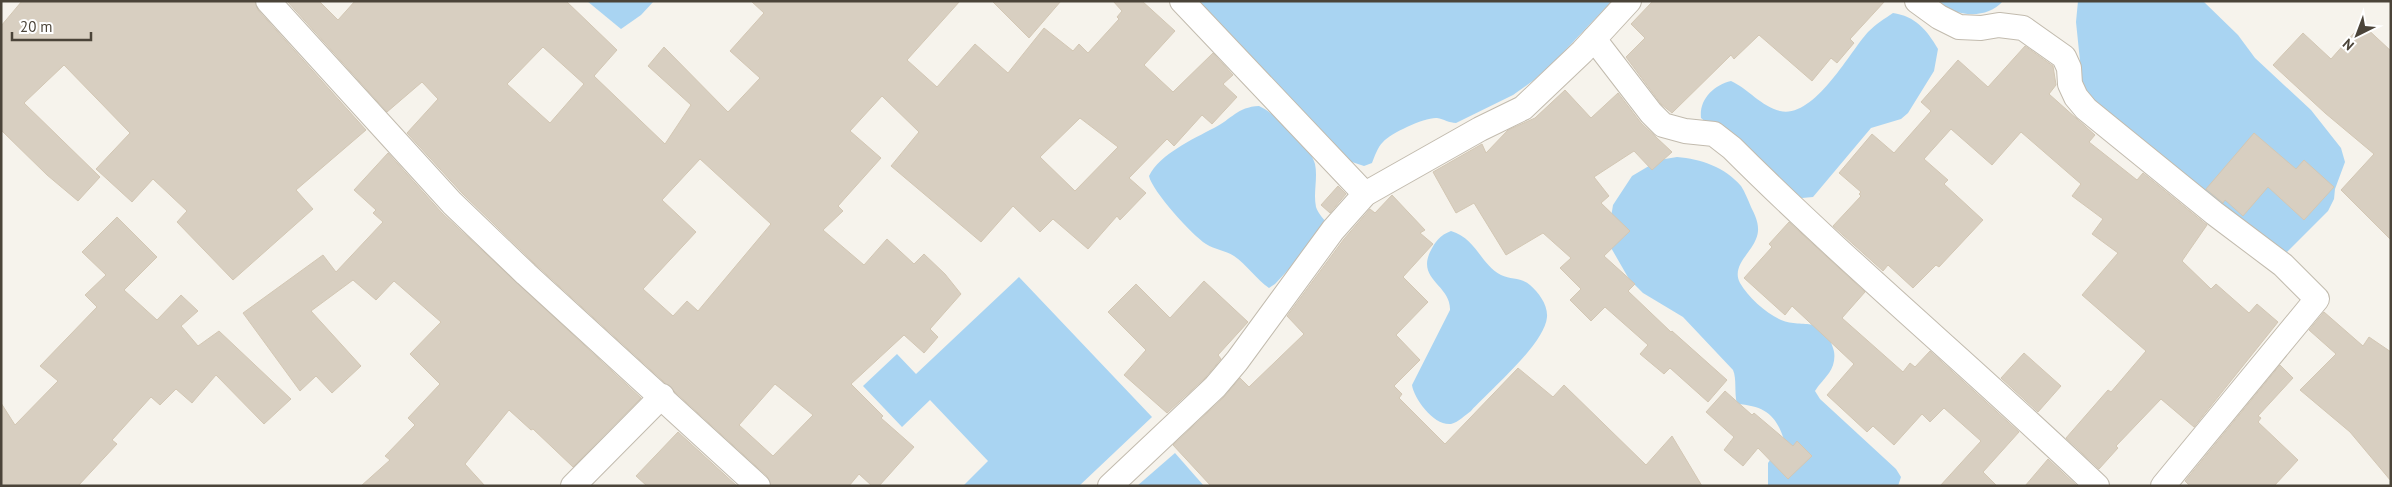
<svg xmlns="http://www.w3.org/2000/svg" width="2392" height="487" viewBox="0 0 2392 487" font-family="'PT Sans',sans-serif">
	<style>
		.water { fill: #a9d4f2 }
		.building { fill: #d8cfc1; stroke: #d3c7b4; fill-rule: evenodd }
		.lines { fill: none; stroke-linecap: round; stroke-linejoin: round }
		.street-casing { stroke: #c2bbae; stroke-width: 26 }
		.street { stroke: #fff; stroke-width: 24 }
	</style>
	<rect width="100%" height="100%" fill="#f6f3ec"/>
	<g class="water">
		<polygon points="587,1 654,1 641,15 621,29"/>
		<path d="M1197,1h415l-56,59 -22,20 -21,15 -57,28c-7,0 -12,-4 -19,-5 -12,-1 -46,15 -54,24 -6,6 -8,14 -11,21l-8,3 -15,-5z"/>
		<path d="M1936,1h67c-17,19 -47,16 -67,0z"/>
		<polygon points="2078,1 2203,1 2238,35 2255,58 2311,110 2341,148 2345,162 2335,189 2334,199 2328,211 2285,254 2109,118 2083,90 2076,22"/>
		<path d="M1893,13c22,3 34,17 45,36l-4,22 -26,42 -7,6 -30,9 -58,69 -11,1 -10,-4 -91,-76c-2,-19 13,-33 30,-37 16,7 31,26 49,30 34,8 69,-58 88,-79 8,-8 16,-13 25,-19z"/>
		<path d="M1259,106c17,8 52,40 56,58 3,14 -2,29 1,43 2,7 9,13 13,19l-54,58 -6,4c-13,-9 -22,-23 -35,-32 -9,-6 -19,-6 -28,-12 -14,-9 -54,-53 -57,-68 11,-22 44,-37 65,-48 18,-9 23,-21 45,-22z"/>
		<path d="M1677,157c24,2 48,10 64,29 4,6 7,14 10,21 5,10 10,20 5,32 -5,14 -25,27 -16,44 8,14 25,29 39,36 22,11 45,-6 54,29 3,8 1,18 -4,25 -4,6 -10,11 -14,18l5,8 76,70 5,8 -3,9h-130v-23l16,-23c-8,-26 -20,-34 -47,-36 -3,-12 0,-25 -4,-34l-50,-53 -40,-24 -14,-14 -19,-33v-23l3,-18 19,-29 27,-16z"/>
		<path d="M1451,231c26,8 29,33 50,44 10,5 20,2 29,10 9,8 18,20 17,32 -2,27 -57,73 -76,94 -6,4 -12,11 -20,13 -17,2 -37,-25 -39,-39l38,-75c1,-25 -33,-30 -20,-58 5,-10 10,-17 21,-21z"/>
		<polygon points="1019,277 1152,417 1079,486 963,486 988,461 930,400 902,427 863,386 897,354 916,374"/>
		<polygon points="1175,453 1204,486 1137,486"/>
	</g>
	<g class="building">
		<polygon points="22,1 255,1 258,10 366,130 296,190 313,209 233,280 177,222 187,211 153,179 132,202 96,169 130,133 64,65 24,103 100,177 78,201 47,175 1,130 1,26"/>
		<path d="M287,1h32l19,19 17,-19h211l51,49 -23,26 71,68 26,-39 -43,-39 16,-19 64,65 32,-34 -30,-27 34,-38 -13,-12h209l-53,59 30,27 38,-43 33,29 36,-45 29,23 6,-7 9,9 31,-34 -2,-2 5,-6 -9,-10h29l33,30 -31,34 29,27 40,-39 20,22 -10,9 14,13 -25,27 -10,-9 -28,31 -7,-7 -38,39 17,15 -26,27 -3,-4 -29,33 -35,-30 -13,13 -27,-26 -32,36 -90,-76 28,-34 -37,-36 -32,35 31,27 -43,48 5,5 -20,19 41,35 23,-26 27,25 10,-10 21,20 16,20 -31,35 8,8 -14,16 -20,-18 -53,49 32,32 -2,2 33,29 -35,39h-7l-13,-12 -10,12h-78l-4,-10 -232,-212 -73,-71 -55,-60 31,-34 -16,-17 -35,30zM543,47l41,37 -34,39 -43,-39zM1080,118l38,29 -43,44 -35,-34zM700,159l71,65 -73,87 -11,-10 -14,15 -30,-27 53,-57 -34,-32zM775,384l38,31 -40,41 -34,-31z"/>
		<polygon points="992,1 1061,1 1029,38"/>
		<polygon points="1653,1 1885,1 1850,39 1854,43 1837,63 1831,58 1812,81 1759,35 1734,59 1731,55 1672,113 1661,104 1626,57 1645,38 1631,24"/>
		<polygon points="2362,24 2391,51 2391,240 2341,190 2374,154 2325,113 2273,65 2303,33 2331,59"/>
		<polygon points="2025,46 2053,66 2056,85 2049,94 2095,135 2089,142 2137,180 2143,173 2207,225 2182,261 2211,289 2216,284 2249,313 2257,304 2278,322 2194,427 2161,399 2116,446 2118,448 2099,469 2066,438 2108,390 2111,392 2146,351 2082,295 2118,253 2092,234 2103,219 2072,196 2081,184 2021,132 1992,165 1951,129 1924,159 1948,180 1944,184 1983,220 1939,267 1936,265 1913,288 1888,265 1883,271 1833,226 1861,196 1859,194 1861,192 1839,173 1872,134 1894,153 1931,111 1921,102 1958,60 1988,87"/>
		<polygon points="1565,90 1591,118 1618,93 1641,123 1672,152 1652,170 1634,151 1594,177 1609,196 1601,203 1630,231 1604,256 1635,284 1628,291 1671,332 1672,331 1727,380 1708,402 1670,368 1664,374 1640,354 1648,345 1605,307 1591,321 1570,300 1581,289 1560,268 1571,258 1543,233 1506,255 1474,203 1456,213 1433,172 1482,144 1486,153 1508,130 1535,118"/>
		<polygon points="2254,133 2296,169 2304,160 2334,187 2304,220 2268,187 2243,216 2225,200 2223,203 2206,189"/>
		<polygon points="388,153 442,213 641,398 573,467 533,429 531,430 509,410 465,464 485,486 361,486 390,460 385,456 415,425 408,418 440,384 410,354 441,322 394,281 376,300 353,280 311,311 361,366 332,393 316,376 300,391 243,313 323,255 336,272 383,222 373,213 376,210 354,190"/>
		<polygon points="1338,186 1346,194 1330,213 1321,205"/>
		<polygon points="1392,195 1425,230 1420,233 1433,244 1403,277 1428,302 1396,335 1420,360 1394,386 1402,394 1399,398 1445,444 1518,368 1553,397 1564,385 1646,465 1672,436 1702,486 1211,486 1173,445 1224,397 1240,378 1249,387 1304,334 1287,316 1344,239 1370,209 1375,213"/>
		<polygon points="117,217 157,257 124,290 157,320 181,295 198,311 181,326 198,346 219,331 291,399 264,424 216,375 192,403 176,389 160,405 151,397 112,440 117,444 78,486 1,486 1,403 15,425 58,381 40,366 97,307 85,295 106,275 82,252"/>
		<polygon points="1789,222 1865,292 1842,318 1903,372 1910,363 1915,367 1930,351 2019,432 1983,472 1997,486 1940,486 1981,441 1944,408 1930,422 1922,414 1894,445 1873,426 1867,432 1827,395 1854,364 1792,306 1785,315 1744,278 1772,247 1769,244"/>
		<polygon points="1204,281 1248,322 1218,355 1221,359 1205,378 1167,413 1124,375 1146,350 1108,312 1136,284 1170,318"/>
		<polygon points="2324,312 2363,346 2369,337 2391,352 2391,481 2350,432 2300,390 2336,354 2309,330"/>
		<polygon points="2024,353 2061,386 2038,412 2001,378"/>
		<polygon points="2280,365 2293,378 2258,416 2261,418 2258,422 2298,460 2274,486 2190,486 2185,481"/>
		<polygon points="1725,391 1752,415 1754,413 1793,446 1797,441 1812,456 1788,479 1758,448 1743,466 1724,450 1734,437 1706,412"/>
		<polygon points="678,432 737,486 647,486 636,476"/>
		<polygon points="2048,459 2077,486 2025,486"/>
	</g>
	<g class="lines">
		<defs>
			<g id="street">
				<polyline points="268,1 452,203 526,274 758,486"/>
				<polyline points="1182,1 1365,194"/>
				<polyline points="1917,1 1939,17 1959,27 1981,28 1999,25 2023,28 2064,57 2069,68 2070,84 2076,97 2086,109 2214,213 2283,265 2317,299 2163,486"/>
				<path d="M1594,39l57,74 12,12 22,6 29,3 18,14c117,117 245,223 365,338"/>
				<polyline points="573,486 662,396"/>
				<polyline points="1110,486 1215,387 1237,361 1333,230 1365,194 1480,129 1523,108 1582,52 1629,1"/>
			</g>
		</defs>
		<use href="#street" class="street-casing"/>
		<use href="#street" class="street"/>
	</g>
	<rect width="2392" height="487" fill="none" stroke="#4b4439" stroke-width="5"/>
	<g transform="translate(2357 35) rotate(222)" stroke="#ffffff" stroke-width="4" paint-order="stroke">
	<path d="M0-4L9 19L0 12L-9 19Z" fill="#4b4439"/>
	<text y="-8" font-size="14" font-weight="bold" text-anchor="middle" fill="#4b4439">N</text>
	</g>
	<path d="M12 32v8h79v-8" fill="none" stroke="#4b4439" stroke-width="2.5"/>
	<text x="20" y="32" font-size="15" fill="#4b4439" stroke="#ffffff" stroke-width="4" paint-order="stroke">20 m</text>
</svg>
